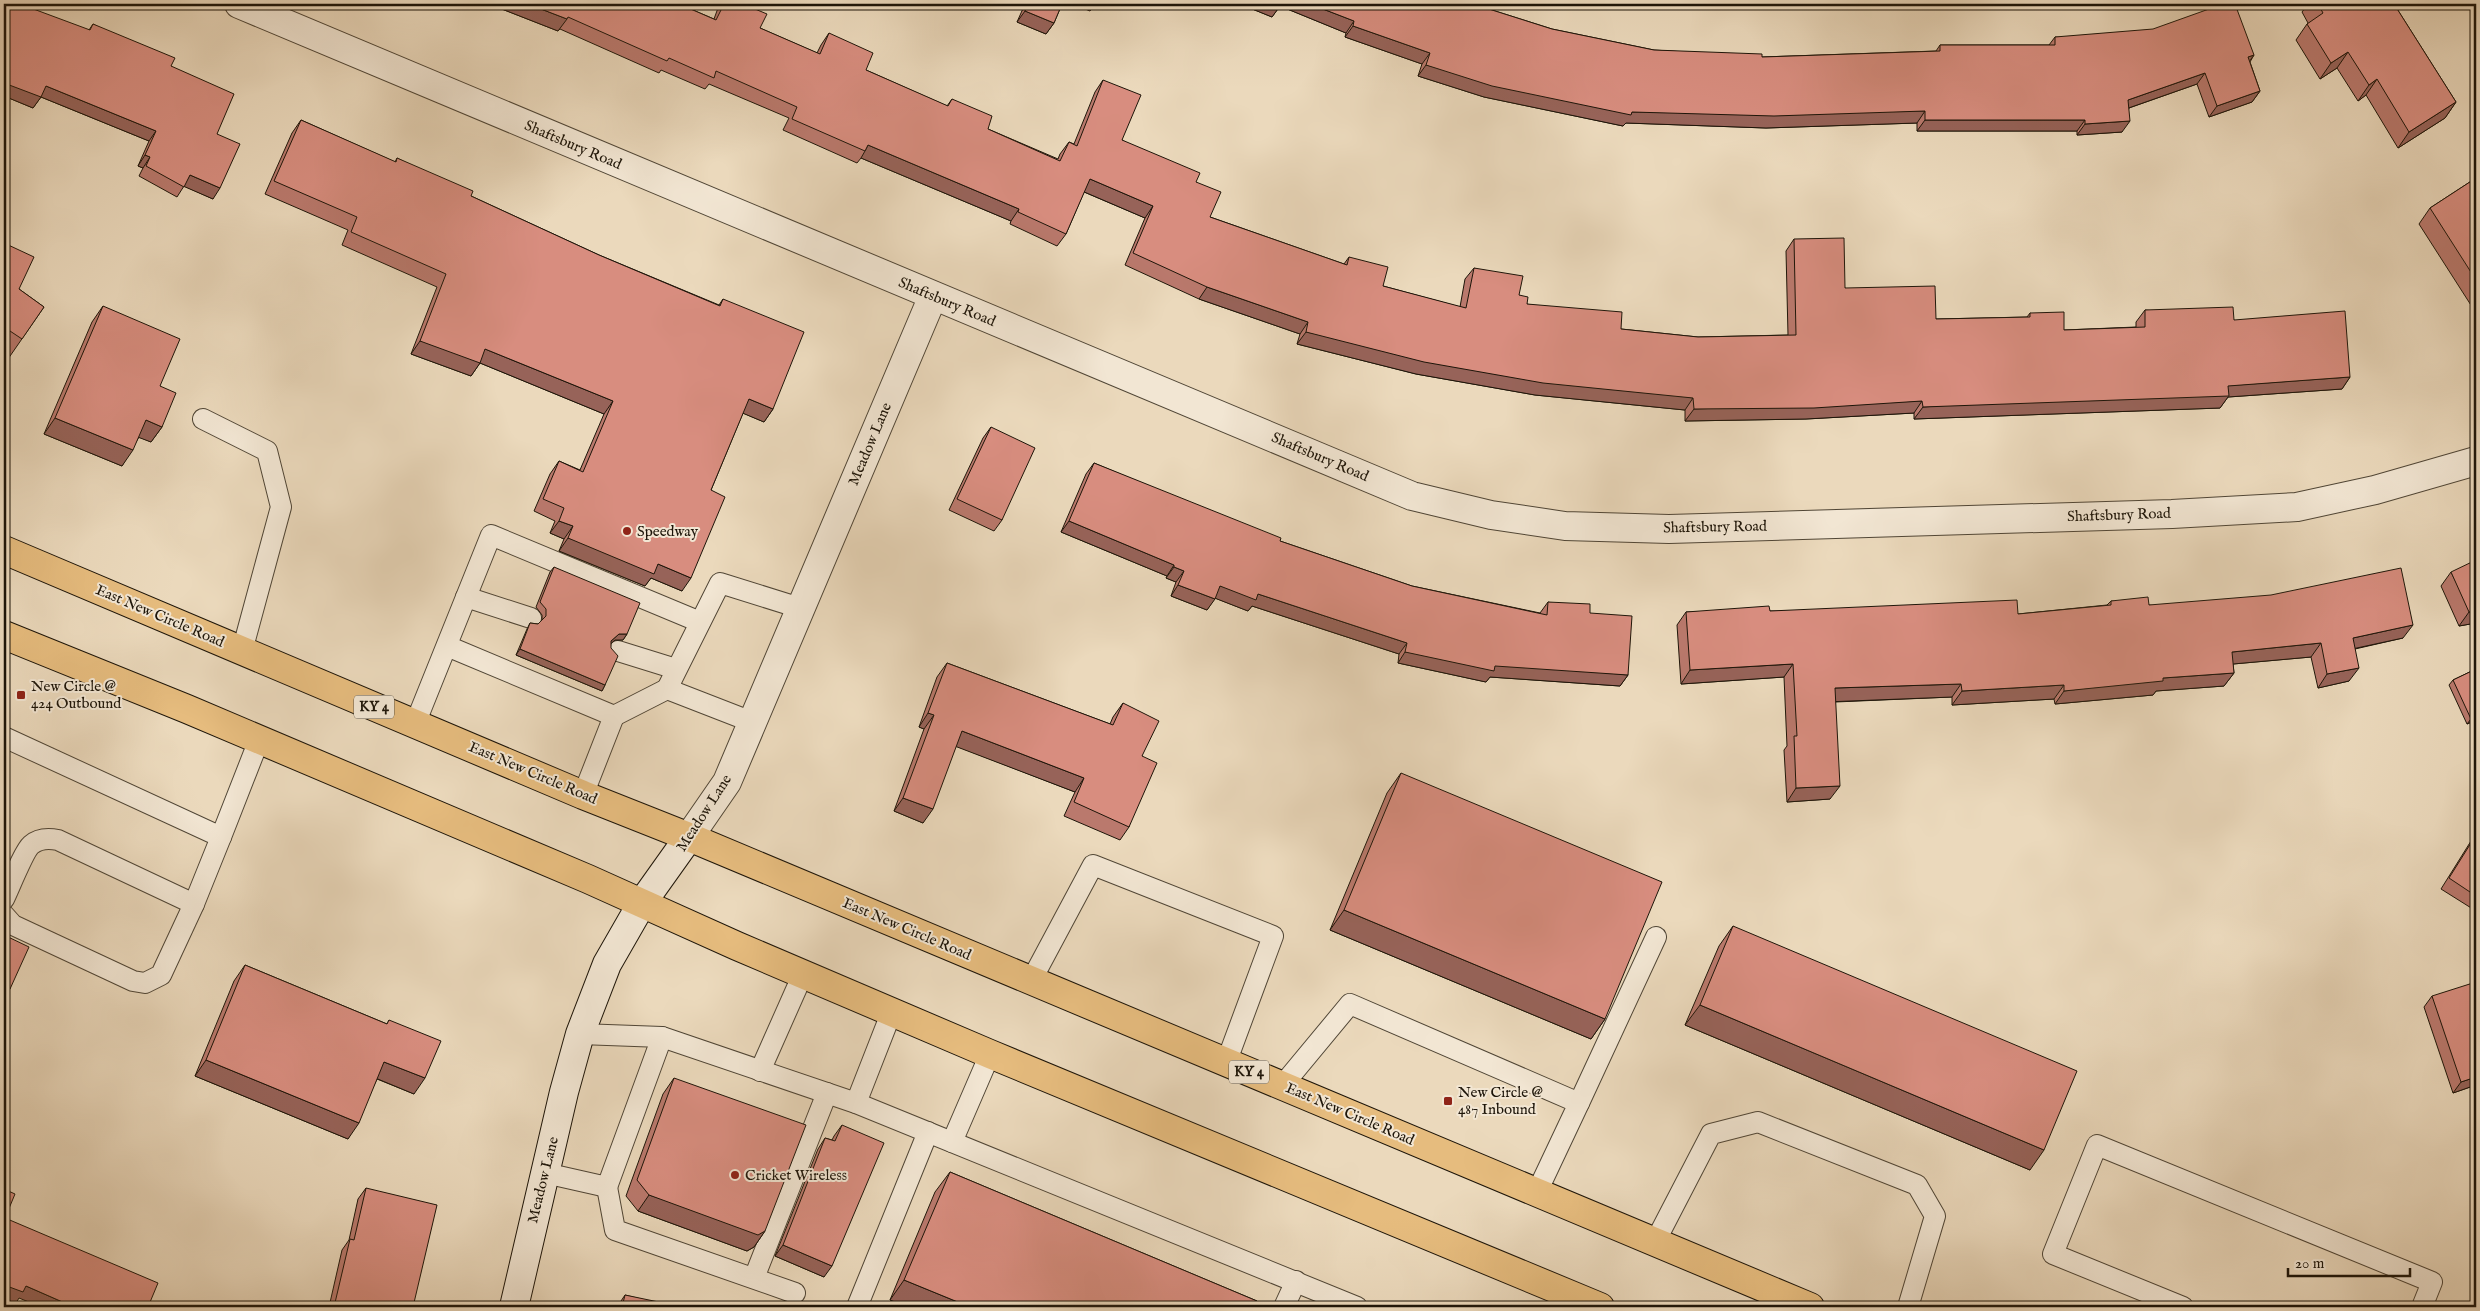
<svg xmlns="http://www.w3.org/2000/svg" width="2480" height="1311" viewBox="0 0 2480 1311" font-family="'IM FELL English',serif">
	<style>
		.lines { fill: none; stroke-linecap: round; stroke-linejoin: round }
		.lane-casing { stroke: #504636; stroke-width: 22 }
		.street-casing { stroke: #504636; stroke-width: 30 }
		.secondary-casing { stroke: #1d1509; stroke-width: 30 }
		.highway-casing { stroke: #1d1509; stroke-width: 30 }
		.lane { stroke: #f2e6d3; stroke-width: 20 }
		.street { stroke: #f2e6d3; stroke-width: 28 }
		.secondary { stroke: #f2e6d3; stroke-width: 28 }
		.highway { stroke: #e6bc7e; stroke-width: 28 }
		.wall { fill: #ba796d; stroke: #1d1509 }
		.shaded-wall { fill: #976359; stroke: #1d1509 }
		.building { fill: #d88d7f; stroke: #1d1509 }
		.poi-dot { fill: #8f2418; stroke: #f2e6d3; stroke-width: 2 }
		.labels { text-anchor: middle; dominant-baseline: central; stroke-width: 4; stroke-linejoin: round; paint-order: stroke }
		.shield { fill: #f2e6d3; stroke: #5d5446; stroke-width: 1 }
		.shield-label { font-size: 14px; font-weight: bold; fill: #1d1509 }
		.street-label { font-size: 15px; fill: #1d1509; stroke: #f2e6d3 }
		.poi-label { font-size: 15px; fill: #1d1509; stroke: #f2e6d3; text-anchor: start }
	</style>
	<rect width="100%" height="100%" fill="#ebd9bc"/>
	<filter id="stains"><feTurbulence type="fractalNoise" baseFrequency=".004" numOctaves="4"/><feColorMatrix values="0 0 0 0 .2 0 0 0 0 .09 0 0 0 0 .02 0 0 0 .5 -.17"/></filter>
	<radialGradient id="worn" r=".72"><stop offset=".6" stop-color="#630" stop-opacity="0"/><stop offset="1" stop-color="#630" stop-opacity=".3"/></radialGradient>
	<g class="lines">
		<defs>
			<g id="lane">
				<polyline points="203,419 267,451 281,507 242,651"/>
				<polyline points="466,597 531,618"/>
				<polyline points="447,646 614,716 667,689"/>
				<polyline points="618,651 676,669"/>
				<polyline points="752,722 667,689 720,583 800,608"/>
				<polyline points="415,724 491,535 700,622"/>
				<polyline points="4,737 221,837 259,740"/>
				<polyline points="583,795 614,716"/>
				<path d="M4,899c5,-10 20,-48 27,-54 8,-7 17,-7 27,-5l136,64"/>
				<polyline points="4,915 13,925 133,981 145,983 161,975 194,904 221,837"/>
				<polyline points="1031,981 1093,865 1273,936 1226,1063"/>
				<polyline points="580,1034 662,1037 856,1103 1357,1307"/>
				<polyline points="760,1071 803,974"/>
				<polyline points="1282,1086 1350,1004 1579,1103 1537,1192"/>
				<polyline points="856,1103 892,1011"/>
				<polyline points="1579,1103 1656,937"/>
				<polyline points="952,1142 990,1054"/>
				<polyline points="545,1173 607,1187 662,1037"/>
				<polyline points="607,1187 615,1230 795,1293"/>
				<polyline points="1655,1242 1711,1134 1758,1122 1917,1185 1935,1216 1908,1307"/>
				<polyline points="754,1278 827,1093"/>
				<polyline points="857,1307 928,1132"/>
				<polyline points="1284,1307 1296,1281"/>
				<polyline points="2183,1307 2053,1254 2097,1145 2432,1282 2422,1307"/>
			</g>
			<g id="street">
				<polyline points="239,4 1412,496 1491,515 1565,526 1669,529 2172,514 2297,507 2375,490 2476,461"/>
				<polyline points="689,837 727,782 933,296"/>
			</g>
			<polyline id="secondary" points="514,1307 564,1092 580,1034 607,964 642,903 689,837"/>
			<g id="highway">
				<polyline points="4,550 583,795 689,837 1810,1307"/>
				<polyline points="4,635 187,709 588,879 737,946 990,1054 1600,1307"/>
			</g>
		</defs>
		<use href="#lane" class="lane-casing"/>
		<use href="#street" class="street-casing"/>
		<use href="#secondary" class="secondary-casing"/>
		<use href="#highway" class="highway-casing"/>
		<use href="#lane" class="lane"/>
		<use href="#street" class="street"/>
		<use href="#secondary" class="secondary"/>
		<use href="#highway" class="highway"/>
	</g>
	<g class="wall">
		<polygon points="489,4 679,4 714,19 718,8 722,4 743,4 760,28 817,53 821,45 829,33 866,70 947,106 952,99 988,129 1058,159 1060,154 1069,142 1074,144 1095,92 1103,80 1122,140 1196,182 1210,217 1344,264 1349,257 1383,286 1460,307 1465,279 1474,268 1519,295 1527,304 1621,329 1698,337 1788,335 1786,251 1794,239 1845,288 1936,319 2027,317 2030,313 2064,330 2136,327 2136,322 2145,310 2234,320 2350,377 2342,389 2228,397 2220,408 1914,419 1914,413 1806,419 1685,421 1685,410 1535,395 1416,374 1297,344 1300,334 1199,299 1125,265 1145,218 1084,192 1066,234 1057,246 1010,224 1011,221 861,158 857,163 783,130 789,118 709,84 705,89 661,70 659,73 560,29 558,31"/>
		<polygon points="1025,4 1062,4 1054,23 1046,34 1017,22"/>
		<polygon points="1073,4 1095,4 1090,11"/>
		<polygon points="1240,4 1473,4 1552,29 1654,50 1762,57 1936,51 1940,45 2049,45 2055,37 2254,55 2250,62 2260,91 2252,102 2209,117 2197,84 2129,108 2122,132 2077,135 2077,131 1917,131 1917,123 1766,128 1626,123 1623,126 1484,97 1418,76 1422,64 1345,37 1346,33 1280,6 1272,17"/>
		<polygon points="2308,4 2394,4 2456,102 2445,118 2398,148 2366,95 2358,101 2337,68 2320,79 2296,40 2307,24 2308,23 2302,12"/>
		<polygon points="93,24 171,66 217,134 213,199 184,186 177,197 139,176 143,168 138,166 149,141 41,97 33,108 4,96 89,30"/>
		<polygon points="301,120 395,162 397,158 471,196 599,255 719,305 723,299 773,409 764,422 743,413 711,490 682,591 651,578 645,586 559,551 564,539 550,533 555,521 534,511 550,474 559,461 580,470 604,414 480,363 471,376 411,354 437,287 342,245 348,230 265,194 292,133"/>
		<polygon points="2476,178 2476,313 2419,224 2430,208"/>
		<polygon points="4,243 19,289 44,307 8,359 4,357"/>
		<polygon points="103,306 160,386 162,427 151,442 139,437 122,466 44,434 92,322"/>
		<polygon points="991,427 1002,520 994,531 949,510 983,438"/>
		<polygon points="1094,463 1280,541 1412,586 1540,613 1548,602 1590,613 1628,675 1620,686 1490,677 1486,682 1398,663 1399,654 1252,606 1248,611 1215,598 1207,610 1171,596 1176,582 1166,578 1167,576 1061,532 1086,474"/>
		<polygon points="554,567 627,634 623,640 615,640 611,643 605,685 602,691 516,655 527,629 530,623 538,624 542,620 542,615 536,607 550,572"/>
		<polygon points="2451,572 2476,623 2459,626 2441,586"/>
		<polygon points="2111,601 2149,605 2403,638 2355,649 2349,681 2318,688 2311,657 2233,664 2234,673 2224,686 2156,691 2153,695 2055,704 2054,699 1952,705 1952,697 1835,702 1830,799 1787,802 1784,750 1787,746 1784,677 1681,684 1677,625 1686,612 1770,611 2018,614 2107,605"/>
		<polygon points="947,663 1110,724 1113,717 1123,703 1142,756 1129,827 1120,840 1064,816 1075,792 956,746 923,823 894,811 924,729 919,727 937,677"/>
		<polygon points="2476,669 2476,720 2467,724 2449,685 2453,680"/>
		<polygon points="1401,773 1605,1019 1591,1039 1330,930 1387,793"/>
		<polygon points="2476,833 2476,911 2441,889"/>
		<polygon points="1733,926 2030,1170 1685,1025 1719,946"/>
		<polygon points="4,935 10,989 4,997"/>
		<polygon points="245,965 387,1024 389,1020 414,1094 377,1079 348,1139 195,1076 234,981"/>
		<polygon points="2432,996 2476,1085 2453,1093 2424,1007"/>
		<polygon points="674,1078 765,1231 754,1247 747,1251 638,1211 626,1196 663,1094"/>
		<polygon points="842,1125 824,1277 775,1256 818,1149 825,1138 832,1140 834,1136"/>
		<polygon points="950,1172 1257,1301 890,1300 935,1192"/>
		<polygon points="366,1188 413,1307 329,1307 342,1250 349,1240 358,1199"/>
		<polygon points="625,1295 673,1307 617,1307"/>
	</g>
	<g class="shaded-wall">
		<polygon points="489,4 528,4 567,19 558,31"/>
		<polygon points="1240,4 1310,4 1354,21 1346,33 1280,6 1272,17"/>
		<polygon points="1025,11 1054,23 1046,34 1017,22"/>
		<polygon points="1353,26 1430,53 1422,64 1345,37"/>
		<polygon points="2348,52 2337,68 2320,79 2331,63"/>
		<polygon points="2254,55 2246,66 2248,57"/>
		<polygon points="1426,65 1632,112 1925,111 1917,123 1766,128 1626,123 1623,126 1484,97 1418,76"/>
		<polygon points="2205,73 2197,84 2120,111 2128,100"/>
		<polygon points="2377,79 2366,95 2358,101 2369,85"/>
		<polygon points="4,83 46,86 156,131 149,141 41,97 33,108 4,96"/>
		<polygon points="2260,91 2252,102 2209,117 2217,106"/>
		<polygon points="2456,102 2445,118 2398,148 2409,132"/>
		<polygon points="1925,120 2085,120 2077,131 1917,131"/>
		<polygon points="2130,121 2122,132 2077,135 2085,124"/>
		<polygon points="868,145 1019,209 1011,221 861,158 865,151"/>
		<polygon points="145,155 150,157 143,168 138,166"/>
		<polygon points="190,175 220,188 213,199 183,186"/>
		<polygon points="1090,179 1153,206 1145,218 1082,191"/>
		<polygon points="1207,287 1308,322 1300,334 1199,299"/>
		<polygon points="1306,332 1693,398 1685,410 1535,395 1416,374 1297,344"/>
		<polygon points="420,341 485,349 613,401 604,414 480,363 471,376 411,354"/>
		<polygon points="2350,377 2342,389 2228,397 2220,408 1914,419 1923,407"/>
		<polygon points="749,399 773,409 764,422 740,412"/>
		<polygon points="1922,401 1914,413 1806,419 1685,421 1694,409"/>
		<polygon points="55,418 133,450 122,466 44,434"/>
		<polygon points="146,420 162,427 151,442 135,436"/>
		<polygon points="559,521 573,526 564,539 550,533"/>
		<polygon points="1069,521 1174,565 1167,576 1061,532"/>
		<polygon points="568,538 658,564 691,578 682,591 651,578 645,586 559,551"/>
		<polygon points="1174,567 1184,571 1176,582 1166,578"/>
		<polygon points="1178,585 1215,599 1207,610 1171,596"/>
		<polygon points="1220,586 1258,594 1407,643 1399,654 1252,606 1248,611 1212,597"/>
		<polygon points="2476,611 2476,623 2459,626 2469,612"/>
		<polygon points="2413,625 2403,638 2343,651 2353,638"/>
		<polygon points="619,634 627,634 623,640 615,640 607,647 611,641"/>
		<polygon points="2321,643 2311,657 2222,665 2232,652"/>
		<polygon points="520,649 605,685 602,691 516,655"/>
		<polygon points="1405,652 1628,675 1620,686 1490,677 1486,682 1398,663"/>
		<polygon points="1793,664 1784,677 1681,684 1690,670"/>
		<polygon points="2359,668 2349,681 2318,688 2327,674"/>
		<polygon points="2234,673 2224,686 2156,691 2153,695 2055,704 2064,691 2163,678"/>
		<polygon points="1961,684 1952,697 1825,702 1835,688"/>
		<polygon points="2064,685 2054,699 1952,705 1962,691"/>
		<polygon points="928,713 934,715 924,729 919,727"/>
		<polygon points="2476,716 2476,720 2467,724 2471,719"/>
		<polygon points="962,731 1084,778 1075,792 952,745"/>
		<polygon points="1840,786 1830,799 1787,802 1796,788"/>
		<polygon points="903,798 933,809 923,823 894,811"/>
		<polygon points="1344,910 1605,1019 1591,1039 1330,930"/>
		<polygon points="1700,1005 2044,1150 2030,1170 1685,1025"/>
		<polygon points="206,1060 359,1123 348,1139 195,1076"/>
		<polygon points="384,1062 425,1078 414,1094 373,1077"/>
		<polygon points="2476,1077 2476,1085 2453,1093 2461,1082"/>
		<polygon points="649,1195 765,1231 754,1247 747,1251 638,1211"/>
		<polygon points="783,1245 832,1266 824,1277 775,1256"/>
		<polygon points="904,1280 970,1307 908,1307 890,1300"/>
		<polygon points="4,1285 26,1286 74,1307 41,1307 19,1298 16,1303 4,1299"/>
	</g>
	<g class="building">
		<polygon points="4,4 20,4 90,30 93,24 175,58 171,66 234,94 217,134 240,144 220,188 190,175 184,187 146,166 150,157 145,155 156,131 46,86 41,97 4,83"/>
		<polygon points="528,4 679,4 716,20 724,4 743,4 767,14 760,28 820,54 829,33 873,53 866,70 948,106 952,99 992,116 988,129 1060,161 1069,142 1077,146 1103,80 1141,95 1122,140 1200,173 1196,182 1221,192 1210,217 1347,265 1349,257 1388,267 1383,286 1466,308 1474,268 1523,276 1519,295 1528,297 1527,304 1622,312 1621,329 1698,337 1796,335 1794,239 1844,238 1845,288 1935,286 1936,319 2030,317 2030,313 2064,312 2064,330 2145,327 2145,310 2233,307 2234,320 2345,311 2350,377 2228,386 2229,396 1923,407 1922,401 1814,408 1694,409 1693,398 1543,383 1424,362 1306,332 1308,322 1207,287 1133,253 1153,206 1090,179 1066,234 1018,212 1019,209 868,145 865,151 792,119 797,107 716,71 714,78 669,58 667,61 568,17 567,19"/>
		<polygon points="1028,4 1062,4 1054,23 1025,11"/>
		<polygon points="1310,4 1473,4 1552,29 1654,50 1762,54 1762,57 1940,51 1940,45 2055,45 2055,37 2153,29 2223,4 2235,4 2254,55 2248,57 2260,91 2217,106 2205,73 2128,100 2130,121 2085,124 2085,120 1925,120 1925,111 1774,116 1632,112 1631,115 1492,86 1426,65 1430,53 1353,26 1354,21"/>
		<polygon points="2318,4 2394,4 2456,102 2409,132 2377,79 2369,85 2348,52 2331,63 2307,24 2323,13"/>
		<polygon points="301,120 396,162 397,158 473,191 471,196 599,255 720,306 723,299 804,332 773,409 749,399 711,490 725,497 691,578 658,564 654,574 568,538 573,526 559,521 564,508 543,499 559,461 583,472 613,401 485,349 480,363 420,341 446,274 351,232 357,217 274,181"/>
		<polygon points="2476,178 2476,280 2430,208"/>
		<polygon points="4,243 34,257 19,289 44,307 22,339 4,327"/>
		<polygon points="103,306 180,339 160,386 176,393 162,427 146,420 133,450 55,418"/>
		<polygon points="991,427 1035,448 1002,520 957,499"/>
		<polygon points="1094,463 1281,538 1280,541 1412,586 1547,615 1548,602 1590,604 1590,613 1632,616 1628,675 1495,666 1494,671 1405,652 1407,643 1258,594 1256,600 1220,586 1215,599 1178,585 1184,571 1174,567 1174,565 1069,521"/>
		<polygon points="2476,560 2476,611 2469,612 2451,572"/>
		<polygon points="554,567 640,603 627,634 619,634 611,641 611,648 618,656 605,685 520,649 530,623 538,624 546,616 546,609 540,602"/>
		<polygon points="2401,568 2413,625 2353,638 2359,668 2327,674 2321,643 2232,652 2234,673 2163,678 2163,681 2064,691 2064,685 1962,691 1961,684 1835,688 1840,786 1796,788 1794,736 1797,736 1793,664 1690,670 1686,612 1769,606 1770,611 2017,600 2018,614 2111,605 2111,601 2148,597 2149,605 2271,595"/>
		<polygon points="947,663 1113,725 1123,703 1159,721 1142,756 1157,763 1129,827 1074,802 1084,778 962,731 933,809 903,798 934,715 928,713"/>
		<polygon points="2476,669 2476,716 2471,719 2453,680"/>
		<polygon points="1401,773 1662,882 1605,1019 1344,910"/>
		<polygon points="2476,835 2476,896 2449,878"/>
		<polygon points="1733,926 2077,1071 2044,1150 1700,1005"/>
		<polygon points="4,935 29,947 10,989 4,986"/>
		<polygon points="245,965 387,1024 389,1020 441,1041 425,1078 384,1062 359,1123 206,1060"/>
		<polygon points="2476,982 2476,1077 2461,1082 2432,996"/>
		<polygon points="674,1078 806,1125 765,1231 758,1235 649,1195 637,1180"/>
		<polygon points="842,1125 884,1143 832,1266 783,1245 825,1138 835,1141"/>
		<polygon points="950,1172 1257,1301 1255,1307 970,1307 904,1280"/>
		<polygon points="366,1188 437,1205 413,1307 334,1307 350,1239 354,1240"/>
		<polygon points="4,1189 15,1194 5,1218 158,1283 148,1307 74,1307 26,1286 23,1292 4,1285"/>
		<polygon points="625,1295 673,1305 673,1307 622,1307"/>
	</g>
	<g class="poi-dot">
		<circle cx="627" cy="531" r="5"/>
		<rect x="16" y="690" width="10" height="10" rx="2.5"/>
		<rect x="1443" y="1096" width="10" height="10" rx="2.5"/>
		<circle cx="735" cy="1175" r="5"/>
	</g>
	<g class="labels">
		<g class="shield">
			<rect x="354" y="695.5" width="40" height="23" rx="4"/>
			<rect x="1229" y="1060.5" width="40" height="23" rx="4"/>
		</g>
		<g class="shield-label">
			<text x="374" y="707">KY 4</text>
			<text x="1249" y="1072">KY 4</text>
		</g>
		<g class="street-label">
			<text transform="translate(573 145) rotate(23)">Shaftsbury Road</text>
			<text transform="translate(947 302) rotate(23)">Shaftsbury Road</text>
			<text transform="translate(870 444) rotate(-67)">Meadow Lane</text>
			<text transform="translate(1320 457) rotate(23)">Shaftsbury Road</text>
			<text transform="translate(2119 515) rotate(-2)">Shaftsbury Road</text>
			<text transform="translate(1715 527) rotate(-1)">Shaftsbury Road</text>
			<text transform="translate(160 616) rotate(23)">East New Circle Road</text>
			<text transform="translate(533 773) rotate(23)">East New Circle Road</text>
			<text transform="translate(704 813) rotate(-57)">Meadow Lane</text>
			<text transform="translate(907 929) rotate(23)">East New Circle Road</text>
			<text transform="translate(1350 1114) rotate(23)">East New Circle Road</text>
			<text transform="translate(543 1180) rotate(-76)">Meadow Lane</text>
		</g>
		<g class="poi-label">
			<text x="637" y="531">Speedway</text>
			<text x="31" y="686">New Circle @<tspan x="31" dy="17">424 Outbound</tspan></text>
			<text x="1458" y="1092">New Circle @<tspan x="1458" dy="17">487 Inbound</tspan></text>
			<text x="745" y="1175">Cricket Wireless</text>
		</g>
	</g>
	<rect width="2480" height="1311" fill="none" stroke="#ebd9bc" stroke-width="20"/>
	<rect x="5" y="5" width="2470" height="1301" fill="none" stroke="#1d1509" stroke-width="2.5"/>
	<rect x="10" y="10" width="2460" height="1291" fill="none" stroke="#1d1509"/>
	<path d="M2288 1268v8h122v-8" fill="none" stroke="#1d1509" stroke-width="2.5"/>
	<text x="2295" y="1268" font-size="15" fill="#1d1509" stroke="#f2e6d3" stroke-width="4" paint-order="stroke">20 m</text>
	<rect width="100%" height="100%" filter="url(#stains)"/>
	<rect width="100%" height="100%" fill="url(#worn)"/>
</svg>
